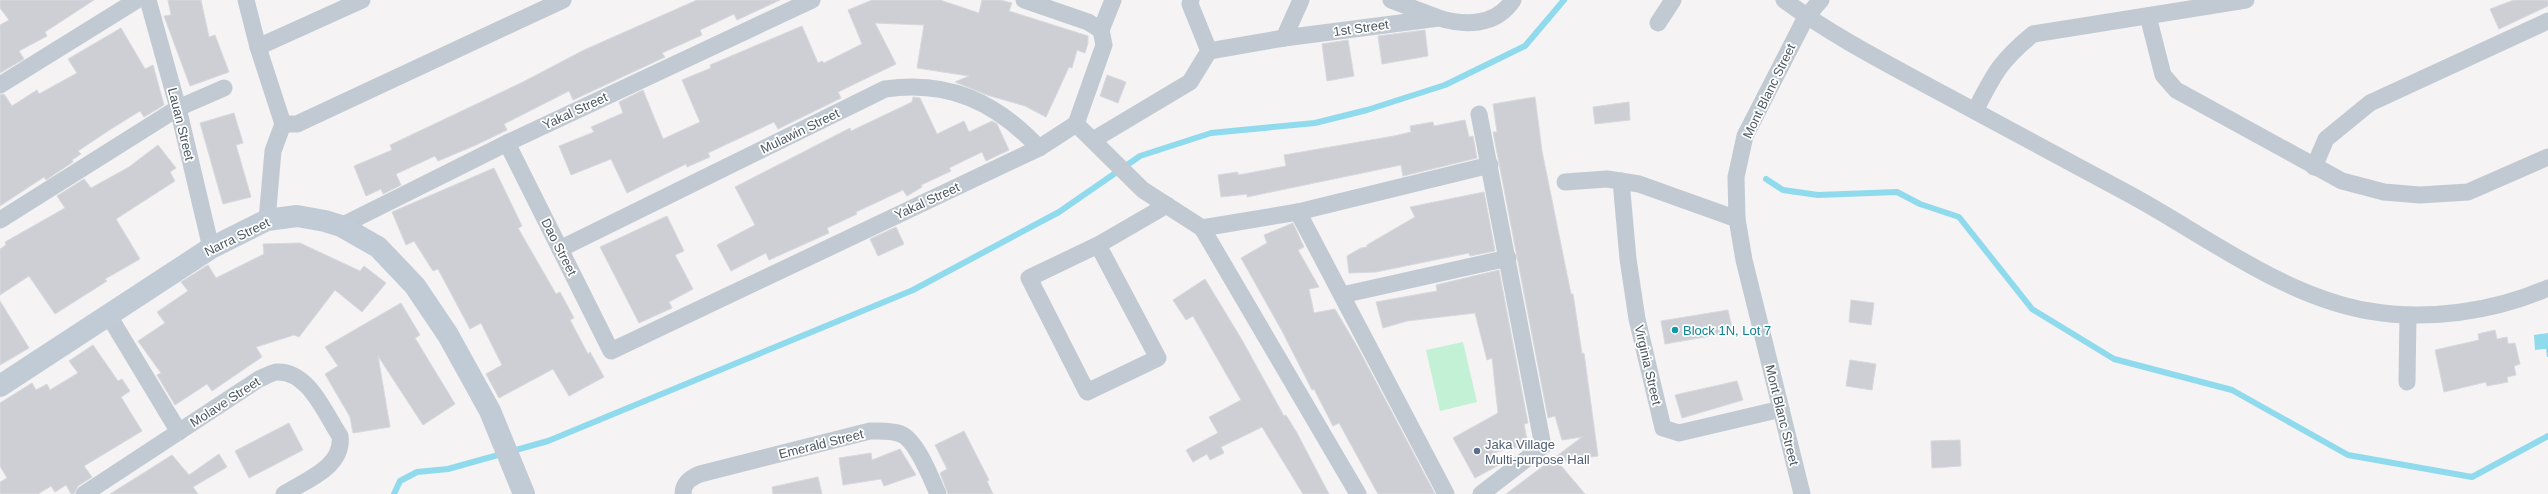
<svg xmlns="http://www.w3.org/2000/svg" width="2548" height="494" viewBox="0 0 2548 494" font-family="Helvetica,sans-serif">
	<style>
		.green { fill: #c3f1d5 }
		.water { fill: #90daee }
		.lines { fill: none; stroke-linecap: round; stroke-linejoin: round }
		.stream { stroke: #90daee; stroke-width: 6 }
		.building { fill: #cdcfd5; stroke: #d7d9de }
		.street { stroke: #c1cad2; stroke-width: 17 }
		.secondary { stroke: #c1cbd6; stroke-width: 22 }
		.culture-dot { fill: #0f9aa8; stroke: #fff; stroke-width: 1.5 }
		.service-dot { fill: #5c6f8a; stroke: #fff; stroke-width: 1.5 }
		.labels { text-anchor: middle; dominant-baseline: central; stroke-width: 3.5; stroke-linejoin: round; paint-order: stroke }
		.street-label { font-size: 13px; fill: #4a5661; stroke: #fff }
		.culture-label { font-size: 13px; fill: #0d838f; stroke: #fff; text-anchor: start }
		.service-label { font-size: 13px; fill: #4e5e75; stroke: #fff; text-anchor: start }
	</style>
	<rect width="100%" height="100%" fill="#f5f3f3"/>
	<polygon class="green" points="1463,342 1477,402 1440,411 1426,350"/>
	<polygon class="water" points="2548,333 2548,357 2547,357 2546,349 2535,350 2534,335"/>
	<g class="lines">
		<g class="stream">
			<polyline points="1766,179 1783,190 1818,195 1897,192 1920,204 1959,217 2032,309 2114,359 2232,390 2348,455 2472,477 2548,436"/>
			<polyline points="394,494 400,481 417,472 448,469 548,441 913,290 1059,212 1140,156 1211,133 1315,123 1367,110 1445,85 1525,46 1564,0"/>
		</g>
	</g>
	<g class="building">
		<polygon points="0,0 94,0 45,32 47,36 19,51 24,59 0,73 0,25 9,20 0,8"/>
		<polygon points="168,0 201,0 209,37 215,35 229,72 190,86 164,16 171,15"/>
		<polygon points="697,0 780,0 737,20 734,14 700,30 702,35 662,53 665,57 573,100 569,91 504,124 507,130 476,145 438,161 435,156 396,174 401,185 383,194 381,189 366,196 354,166 392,150 390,145 523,82 584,50"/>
		<polygon points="872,0 940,0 979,13 982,0 1000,0 1012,3 1009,11 1088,36 1088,43 1085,53 1077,50 1072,68 1069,67 1046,117 1025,106 987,95 955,82 969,76 917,68 924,25 875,23 896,64 838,92 841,98 778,129 774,122 708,153 710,157 687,167 686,164 627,193 611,159 571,175 559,146 594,132 591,127 623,113 619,102 643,90 663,139 700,122 682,80 711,68 710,65 802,26 818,63 822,61 824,63 862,44 848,10"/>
		<polygon points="2514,0 2548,0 2548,6 2499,29 2490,9"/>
		<polygon points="121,28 145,69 153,65 164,105 144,117 140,111 111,129 78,151 81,154 72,160 73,162 46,180 44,177 0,206 0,95 4,94 12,106 37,90 39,94 77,73 68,59"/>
		<polygon points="1425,30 1428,56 1382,64 1378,36"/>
		<polygon points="1348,40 1354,76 1327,81 1322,44"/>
		<polygon points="1107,75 1126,82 1118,103 1100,96"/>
		<polygon points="913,97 920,98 937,134 964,121 969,132 992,121 997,124 1009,150 986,161 982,152 949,168 951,171 921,185 922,187 907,196 903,190 856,212 857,214 827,228 829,233 769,260 766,253 731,271 717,245 755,225 735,187 850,128 851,131 912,102"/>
		<polygon points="1535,97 1542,151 1571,294 1573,294 1582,354 1584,353 1598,456 1558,462 1585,494 1506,494 1582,437 1562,440 1555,416 1548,418 1493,132 1497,132 1493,104"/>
		<polygon points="1629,102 1630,120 1595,124 1593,107"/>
		<polygon points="234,113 243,143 236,145 251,197 223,204 200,123"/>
		<polygon points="1465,120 1469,137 1473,136 1477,158 1403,176 1401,165 1247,197 1247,194 1221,197 1218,175 1238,172 1238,175 1286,166 1284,155 1394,136 1411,132 1410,126 1433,122 1434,126"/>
		<polygon points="158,145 176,168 170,172 175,181 116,219 140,259 105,279 107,281 55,314 29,276 0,295 0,249 6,245 5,242 65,208 57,196 84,179 91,188 129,167"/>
		<polygon points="494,168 522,226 518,228 556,294 560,292 574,318 570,320 588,354 590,352 604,377 569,396 553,369 499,398 486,374 502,365 481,323 470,329 438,269 433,271 414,241 406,245 392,212"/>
		<polygon points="1484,192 1495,251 1470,256 1469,253 1376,272 1349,273 1347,256 1361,248 1367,247 1367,245 1415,217 1410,207"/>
		<polygon points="667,216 684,251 675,255 693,289 669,302 672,308 639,323 600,247"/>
		<polygon points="1293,223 1304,247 1298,250 1319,287 1309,289 1314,313 1335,309 1358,348 1435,494 1378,494 1339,423 1333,426 1314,389 1312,390 1282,331 1241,258 1267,243 1264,235"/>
		<polygon points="896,227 904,244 878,256 870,239"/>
		<polygon points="300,243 360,271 364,266 386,283 362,312 335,290 299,337 294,335 256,347 262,357 212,391 207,384 175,405 157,375 161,373 138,341 165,323 157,312 188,291 181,282 208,265 216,278 264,254 263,244"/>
		<polygon points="1499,270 1528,423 1524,424 1528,445 1492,453 1501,464 1475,478 1453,438 1498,413 1492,358 1487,360 1475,313 1407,321 1383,328 1376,302 1437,291 1436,285"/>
		<polygon points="1205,279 1242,340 1284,416 1286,415 1297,433 1329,494 1303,494 1262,427 1221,447 1224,453 1210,460 1207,454 1193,462 1186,450 1218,433 1209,417 1241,400 1193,316 1186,320 1173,300"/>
		<polygon points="1851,300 1874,303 1871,325 1849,322"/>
		<polygon points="0,301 29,348 0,365"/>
		<polygon points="401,303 420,335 415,338 455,404 423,425 378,356 390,427 353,433 350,417 325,374 338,366 325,347"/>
		<polygon points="1728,310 1733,332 1665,344 1661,321"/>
		<polygon points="2495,330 2497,339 2507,337 2508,344 2515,343 2520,364 2514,366 2516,375 2507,377 2508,382 2487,386 2486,382 2444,392 2435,350 2479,340 2478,334"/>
		<polygon points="93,345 118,381 122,379 130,391 121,397 142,431 84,466 92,477 78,486 74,494 71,494 66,485 55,492 51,486 38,494 0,494 0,482 7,478 0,466 0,403 32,383 36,390 47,384 50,390 78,373 69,361"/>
		<polygon points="1850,360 1876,364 1872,390 1846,386"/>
		<polygon points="1737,381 1743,400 1682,418 1675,395"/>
		<polygon points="289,423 303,450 249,478 235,451"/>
		<polygon points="964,431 989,480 987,481 993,494 948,494 940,473 947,469 935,445"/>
		<polygon points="1960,440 1961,466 1932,468 1931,441"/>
		<polygon points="900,449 916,475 884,486 881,479 843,485 839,458 871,453 872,460"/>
		<polygon points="219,454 227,467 193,487 198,494 110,494 172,455 189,475"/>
		<polygon points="818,477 822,494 773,494 772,487"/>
	</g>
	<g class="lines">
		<g class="street">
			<polyline points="148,0 178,108 211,248"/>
			<polyline points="246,0 258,47 283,124 273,151 267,220"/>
			<polyline points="1191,0 1190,4 1209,51"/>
			<polyline points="1391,0 1436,17"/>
			<path d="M1784,0c50,37 106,65 161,95 62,33 123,66 184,99 76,41 153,102 240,117 58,10 124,1 179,-23"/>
			<polyline points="2148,16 2163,75 2176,90 2342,181 2384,192 2420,195 2468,192 2548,157"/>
			<polyline points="1658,23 1673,0"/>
			<polyline points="1101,30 1113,0"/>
			<polyline points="1284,38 1301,0"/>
			<polyline points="258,47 362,0"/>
			<path d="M1209,51l75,-13 155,-20c26,8 57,8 74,-18"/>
			<polyline points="0,85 137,0"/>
			<path d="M1975,111c19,-37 25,-50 58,-77l213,-34"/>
			<polyline points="1479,114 1543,446 1481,494"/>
			<polyline points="283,124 297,124 563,0"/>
			<polyline points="1076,124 1143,190 1202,228 1298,212 1490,165"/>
			<polyline points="1093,140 1190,82 1209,51"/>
			<polyline points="507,143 611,351 1039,148 1076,124 1104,45 1101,30 1088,22 1024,0"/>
			<polyline points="2314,167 2326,139 2370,103 2548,21"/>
			<polyline points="1621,181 1628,259 1637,319 1663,428 1679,433 1781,409"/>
			<polyline points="1565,182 1607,179 1639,184 1737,219"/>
			<polyline points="1298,212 1446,494"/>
			<polyline points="0,220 178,108 224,88"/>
			<polyline points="341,226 507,143 812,0"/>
			<polyline points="1202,228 1358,494"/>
			<polyline points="1098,245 1158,358 1087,392 1029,278 1098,245 1167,205"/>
			<path d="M560,249l325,-160c64,-9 111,13 154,59"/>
			<polyline points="1342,295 1508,258"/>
			<polyline points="109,316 179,432"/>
			<polyline points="2407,382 2408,315"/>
			<path d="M84,494l175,-115c5,-2 12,-6 17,-7 33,-2 49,42 64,64 4,31 -34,44 -56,58"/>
			<path d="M683,494c0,-11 7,-16 17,-20l170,-43c10,0 21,-1 31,3 16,7 30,44 37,60"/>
			<polyline points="1802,494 1744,260 1737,219 1736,177 1745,136 1806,17 1821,0"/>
		</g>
		<polyline class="secondary" points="0,386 211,248 267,220 297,216 325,221 341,226 378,247 415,286 448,335 490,411 524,494"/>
	</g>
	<circle class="culture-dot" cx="1675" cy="330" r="4"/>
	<circle class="service-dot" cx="1477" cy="451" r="4"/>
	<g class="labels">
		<g class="street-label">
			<text transform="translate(1361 28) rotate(-8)">1st Street</text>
			<text transform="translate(1769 91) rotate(-64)">Mont Blanc Street</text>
			<text transform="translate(575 111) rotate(-25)">Yakal Street</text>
			<text transform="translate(181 124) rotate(76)">Lauan Street</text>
			<text transform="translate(800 131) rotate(-26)">Mulawin Street</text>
			<text transform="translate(927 201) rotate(-25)">Yakal Street</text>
			<text transform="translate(237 237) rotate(-26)">Narra Street</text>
			<text transform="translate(559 247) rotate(63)">Dao Street</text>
			<text transform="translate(1648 365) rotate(77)">Virginia Street</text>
			<text transform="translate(225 402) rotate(-33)">Molave Street</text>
			<text transform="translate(1782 415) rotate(76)">Mont Blanc Street</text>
			<text transform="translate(821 444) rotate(-14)">Emerald Street</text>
		</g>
		<g class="culture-label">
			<text x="1683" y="330">Block 1N, Lot 7</text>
		</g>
		<g class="service-label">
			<text x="1485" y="444">Jaka Village<tspan x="1485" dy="15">Multi-purpose Hall</tspan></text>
		</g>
	</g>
</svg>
